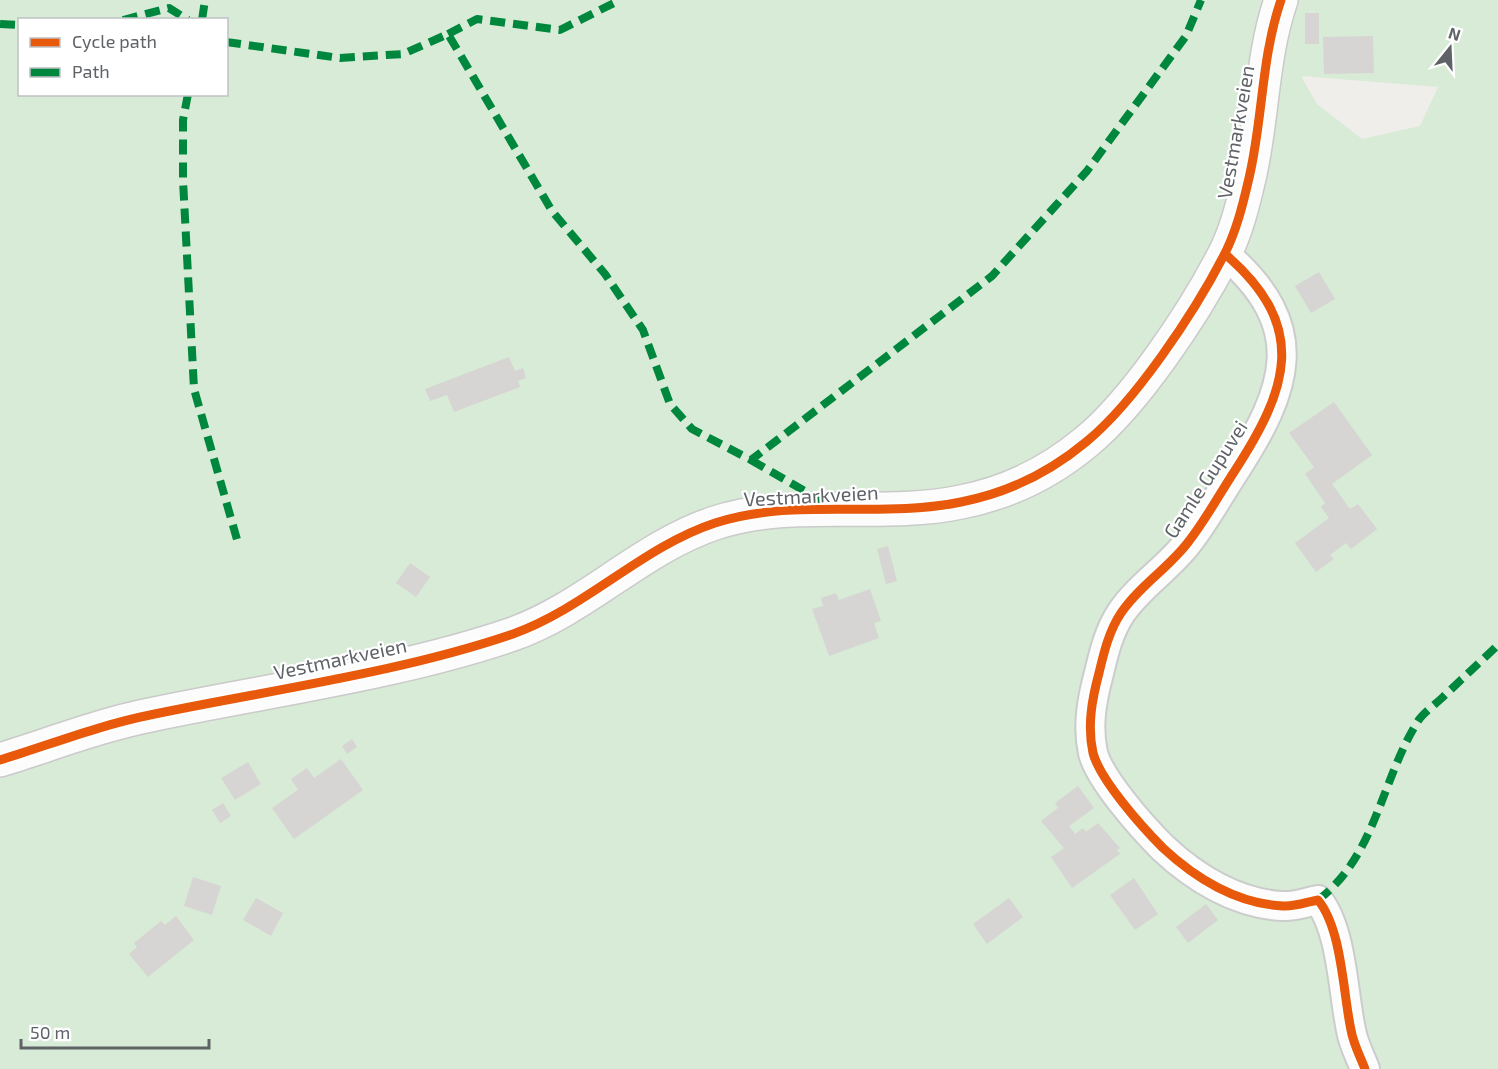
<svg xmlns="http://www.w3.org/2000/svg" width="1498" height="1069" viewBox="0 0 1498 1069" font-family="'Exo 2',sans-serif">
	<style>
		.green { fill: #d8ebd6; fill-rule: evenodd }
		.building { fill: #d6d5d3 }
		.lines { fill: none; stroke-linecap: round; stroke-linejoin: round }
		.street-casing { stroke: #cbcccc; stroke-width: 32 }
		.secondary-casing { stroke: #cacacb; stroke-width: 36 }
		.street { stroke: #fdfcfc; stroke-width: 28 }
		.secondary { stroke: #fdfcfc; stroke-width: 33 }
		.quiet { stroke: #00873e; stroke-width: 8; stroke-dasharray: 15 8; stroke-linecap: butt }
		.cycleway-casing { stroke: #fff; stroke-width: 13 }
		.cycleway { stroke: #e8590c; stroke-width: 9 }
		.labels { text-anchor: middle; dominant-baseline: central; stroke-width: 4.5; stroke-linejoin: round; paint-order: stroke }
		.street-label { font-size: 20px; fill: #5f6368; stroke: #fff }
	</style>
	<rect width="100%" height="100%" fill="#efeeea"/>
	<path class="green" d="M0,0h1498v1069h-1498zM20,20h206v74h-206zM1301,76l137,11 -18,39 -58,13 -45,-35z"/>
	<g class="building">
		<rect x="1305" y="13" width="14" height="31"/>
		<polygon points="1373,36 1374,73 1324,74 1323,37"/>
		<polygon points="1319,272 1335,299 1311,313 1295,286"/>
		<polygon points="509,357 515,371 523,368 526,378 518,381 520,387 454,412 447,395 430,401 425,389"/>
		<polygon points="1334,402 1372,455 1332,484 1350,509 1358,504 1377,529 1351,549 1346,543 1330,555 1334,559 1316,572 1295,543 1329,518 1321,507 1325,503 1305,474 1314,467 1289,433"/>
		<polygon points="888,546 897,581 886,584 877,549"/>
		<polygon points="410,563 430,577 416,597 396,583"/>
		<polygon points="870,589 881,621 874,623 879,638 829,656 812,609 823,606 821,598 836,593 839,600"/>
		<polygon points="352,739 357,747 347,754 342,746"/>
		<polygon points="341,759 363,790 294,839 272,808 298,790 291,779 307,768 314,778"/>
		<polygon points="248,762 261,784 235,800 221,778"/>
		<polygon points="1078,786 1094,808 1069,826 1075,834 1083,828 1086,832 1098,823 1120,848 1117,850 1120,854 1072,888 1051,857 1064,848 1041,821 1058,808 1055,803"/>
		<polygon points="223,803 231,816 220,823 212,810"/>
		<polygon points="193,877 221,886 212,915 184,906"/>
		<polygon points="1134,878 1158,914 1135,930 1110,895"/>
		<polygon points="256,898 283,913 271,936 243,920"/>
		<polygon points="1009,898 1023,917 987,944 973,924"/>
		<polygon points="1206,904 1218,920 1188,943 1176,927"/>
		<polygon points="176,916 194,940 148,977 129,954 137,947 134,943 161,921 165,925"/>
	</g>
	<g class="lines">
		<defs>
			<path id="street" d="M1225,254c85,73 63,135 9,218 -15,23 -28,47 -45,69 -19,26 -50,45 -68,72 -12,18 -17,39 -22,60 -7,26 -12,53 -6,80 7,27 50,75 70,95 32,30 74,56 120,58 11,1 24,-4 35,-6 24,29 25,93 33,130 2,13 9,26 14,39"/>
			<path id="secondary" d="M0,760c49,-15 100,-35 150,-45 119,-25 249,-42 363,-81 73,-26 129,-87 202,-111 80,-26 165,-4 246,-21 46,-9 89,-30 125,-60 49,-40 108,-129 137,-185 13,-24 20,-53 26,-79 14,-59 12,-120 32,-178"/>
		</defs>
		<use href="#street" class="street-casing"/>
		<use href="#secondary" class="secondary-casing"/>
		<use href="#street" class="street"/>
		<use href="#secondary" class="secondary"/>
		<g class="quiet">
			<polyline points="123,20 169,8 188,20"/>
			<polyline points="202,20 205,0"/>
			<polyline points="0,24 20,25"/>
			<polyline points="448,34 477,19 560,30 620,0"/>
			<polyline points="226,42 340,58 403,54 448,34 552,211 605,274 643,330 670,404 692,429 751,460 992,276 1087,171 1186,36 1201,0"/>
			<polyline points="188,94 183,120 183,180 194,389 238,543"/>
			<polyline points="751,460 834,508"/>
			<path d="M1318,900c58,-44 63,-120 100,-179 6,-9 18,-17 26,-25 18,-17 36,-34 54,-51"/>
		</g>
		<defs>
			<g id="cycleway">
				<path d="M1225,254c85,73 63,135 9,218 -15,23 -28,47 -45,69 -19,26 -50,45 -68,72 -12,18 -17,39 -22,60 -7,26 -12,53 -6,80 7,27 50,75 70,95 32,30 74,56 120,58 11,1 24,-4 35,-6 24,29 25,93 33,130 2,13 9,26 14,39"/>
				<path d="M0,760c49,-15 100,-35 150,-45 119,-25 249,-42 363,-81 73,-26 129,-87 202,-111 80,-26 165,-4 246,-21 46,-9 89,-30 125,-60 49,-40 108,-129 137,-185 13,-24 20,-53 26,-79 14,-59 12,-120 32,-178"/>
			</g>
		</defs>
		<use href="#cycleway" class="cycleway-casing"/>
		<use href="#cycleway" class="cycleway"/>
	</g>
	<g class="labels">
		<g class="street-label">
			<text transform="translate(1235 132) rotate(-80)">Vestmarkveien</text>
			<text transform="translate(1205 479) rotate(-57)">Gamle Gupuvei</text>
			<text transform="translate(811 495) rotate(-3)">Vestmarkveien</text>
			<text transform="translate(340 658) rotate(-12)">Vestmarkveien</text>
		</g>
	</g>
	<rect x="18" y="18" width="210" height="78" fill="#ffffff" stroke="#bfc1c3" stroke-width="1.5"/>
	<rect x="30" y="38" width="30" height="9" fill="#e8590c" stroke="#bfc1c3" stroke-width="1.5"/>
	<text x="72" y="48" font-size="18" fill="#5f6368">Cycle path</text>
	<rect x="30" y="68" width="30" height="9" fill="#00873e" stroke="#bfc1c3" stroke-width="1.5"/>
	<text x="72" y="78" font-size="18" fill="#5f6368">Path</text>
	<g transform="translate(1450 48) rotate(18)" stroke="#ffffff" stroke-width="4.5" paint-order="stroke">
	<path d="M0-4.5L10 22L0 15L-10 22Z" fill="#5f6368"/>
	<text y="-9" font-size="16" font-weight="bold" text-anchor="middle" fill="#5f6368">N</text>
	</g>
	<path d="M21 1039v9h188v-9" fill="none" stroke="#5f6368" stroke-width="3"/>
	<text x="30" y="1039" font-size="18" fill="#5f6368" stroke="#ffffff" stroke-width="4.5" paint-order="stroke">50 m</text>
</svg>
